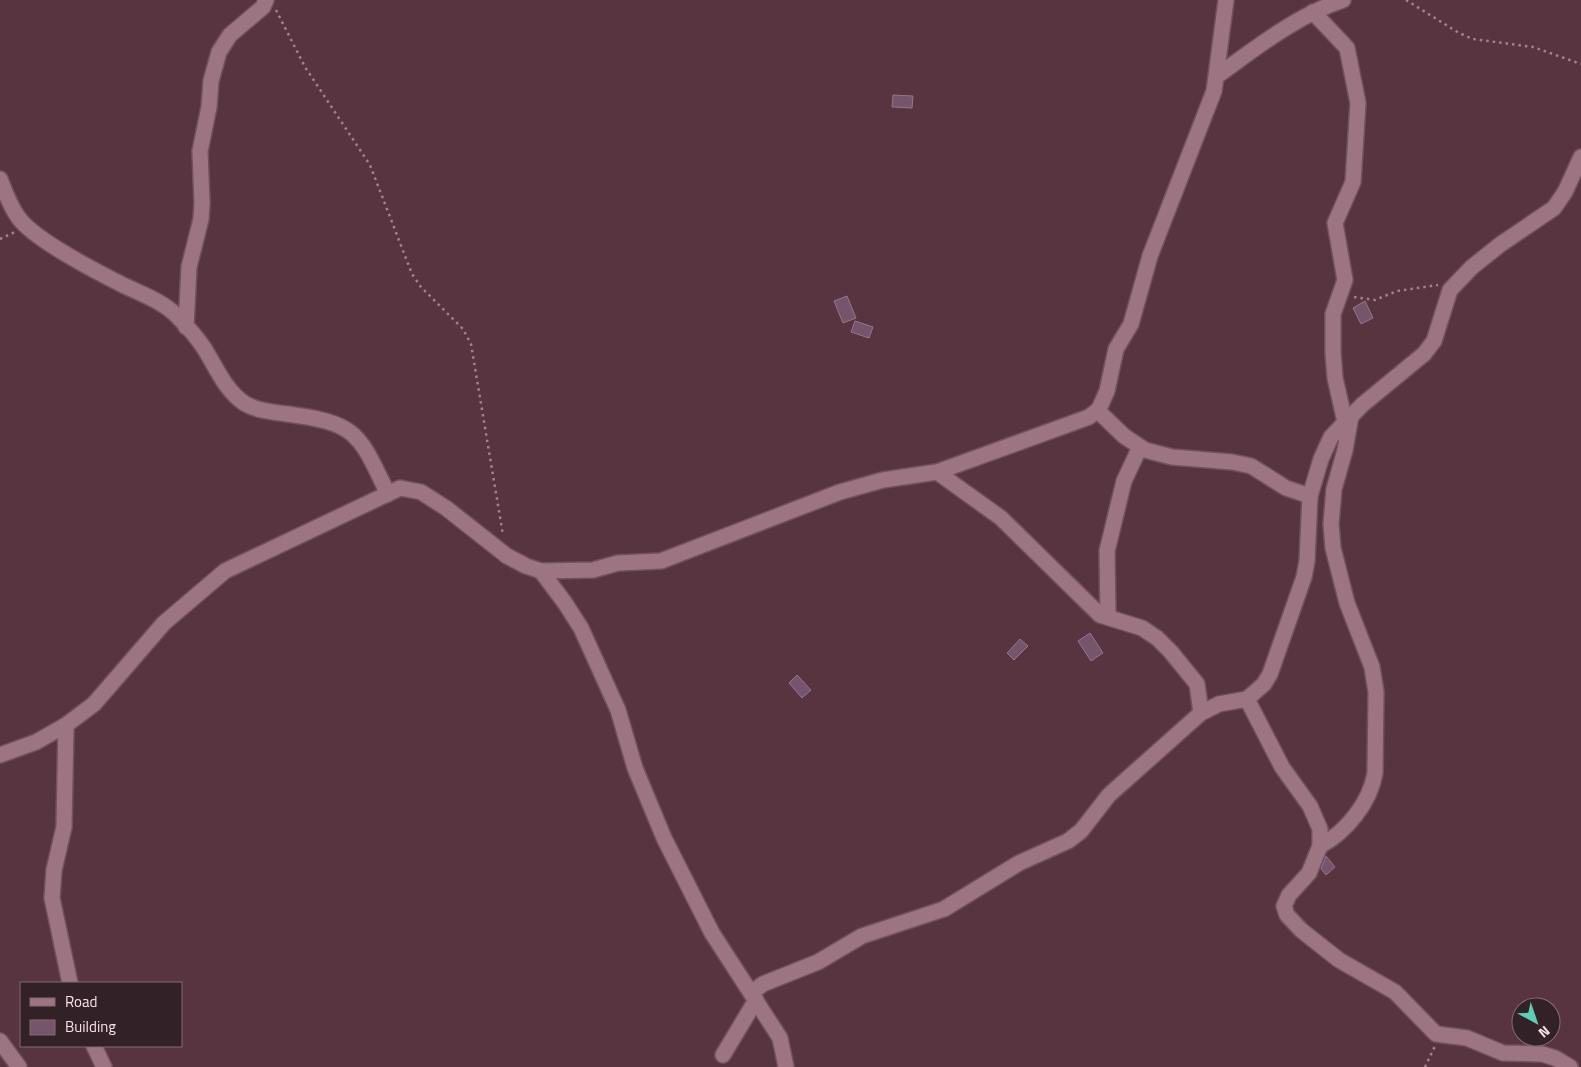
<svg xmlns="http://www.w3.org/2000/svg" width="1581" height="1067" viewBox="0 0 1581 1067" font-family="'Titillium Web',sans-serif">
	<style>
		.building { fill: #75556b; stroke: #97758c }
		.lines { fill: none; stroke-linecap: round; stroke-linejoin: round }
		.minor-casing { stroke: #70525c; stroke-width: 18 }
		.path { stroke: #a1838c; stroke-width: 2.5; stroke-dasharray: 2.5 4; stroke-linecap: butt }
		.minor { stroke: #9d7582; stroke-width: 15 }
	</style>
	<rect width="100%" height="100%" fill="#57343f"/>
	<g class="building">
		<polygon points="893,95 913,96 912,108 892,107"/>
		<polygon points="847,296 856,318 843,323 834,301"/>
		<polygon points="1365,301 1373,318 1361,324 1353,308"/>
		<polygon points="855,321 873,327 869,338 851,332"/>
		<polygon points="1090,633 1103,653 1091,661 1078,641"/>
		<polygon points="1020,639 1028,646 1014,660 1007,653"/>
		<polygon points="797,675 811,690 802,698 789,683"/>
		<polygon points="1326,856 1335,867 1326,875 1321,869"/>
	</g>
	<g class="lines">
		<defs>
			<g id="minor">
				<polyline points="1313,12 1347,48 1358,103 1353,182 1335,223 1345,280 1333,314 1333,353 1335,378 1345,422"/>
				<path d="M1217,76c40,-29 79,-60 126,-76"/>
				<path d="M0,179c5,13 10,27 18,38 16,23 81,56 107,69 17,8 36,15 50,28 10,10 21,22 29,34 12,19 21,42 40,55 13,8 29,9 43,11 71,9 72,20 101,80"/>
				<polyline points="186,327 189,267 201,219 202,203 200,151 209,107 211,81 219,52 230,35 263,7 266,0"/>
				<polyline points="1098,411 1124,436 1145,450 1172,457 1232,462 1251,466 1286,488 1310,496"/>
				<polyline points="937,472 1001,518 1100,615 1142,628 1157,638 1171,652 1197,684 1201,713"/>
				<polyline points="541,571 565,603 581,628 618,710 635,768 664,838 712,933 780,1038 786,1067"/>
				<polyline points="1108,617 1107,551 1124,481 1140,447"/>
				<polyline points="1247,699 1282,767 1310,806 1320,829 1320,846 1309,873 1289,895 1284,906 1287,915 1301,930 1339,960 1395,992 1436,1034 1467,1038 1503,1053 1542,1054 1555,1058 1570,1067"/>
				<polyline points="66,725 64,827 54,870 52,898 70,983"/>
				<polyline points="0,755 36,742 66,725 94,704 164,623 225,571 400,488 421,492 446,508 507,556 526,566 541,571 593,570 618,563 661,561 840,492 883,480 937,472 1089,417 1099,409 1107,391 1116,349 1131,324 1150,256 1214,91 1226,0"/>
				<path d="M1320,846c26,-14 50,-43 55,-73l1,-81 -4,-25 -25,-64 -14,-55 -2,-24 3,-35 11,-39 6,-34"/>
				<polyline points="751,993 763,984 818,962 862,936 944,909 1019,863 1068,841 1081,831 1109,795 1201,713 1219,704 1247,699 1264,684 1270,674 1304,577 1307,561 1310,496 1321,459 1331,437 1362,405 1424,354 1434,341 1450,290 1472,267 1501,244 1554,208 1565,192 1581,157"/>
				<polyline points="0,1041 19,1067"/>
				<polyline points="94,1046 104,1067"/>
				<polyline points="723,1055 756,1000"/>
			</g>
		</defs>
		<use href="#minor" class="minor-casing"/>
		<g class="path">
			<polyline points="1406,0 1459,33 1473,39 1533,47 1581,64"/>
			<polyline points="276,10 305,67 370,165 412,274 421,287 463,329 471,344 503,535"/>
			<polyline points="0,239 15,232"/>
			<polyline points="1354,297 1375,300 1397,291 1438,285"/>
			<polyline points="1425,1067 1435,1046"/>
		</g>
		<use href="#minor" class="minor"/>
	</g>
	<rect x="20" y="982" width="162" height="65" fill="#322126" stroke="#816d73"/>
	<rect x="30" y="998" width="25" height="8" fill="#9d7582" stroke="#816d73"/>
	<text x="65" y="1007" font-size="15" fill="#f7e0e6">Road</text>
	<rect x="30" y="1020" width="25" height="15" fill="#75556b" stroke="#816d73"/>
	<text x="65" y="1032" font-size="15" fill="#f7e0e6">Building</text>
	<g transform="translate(1536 1022) rotate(140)"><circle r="24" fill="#322126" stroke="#816d73"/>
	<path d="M0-4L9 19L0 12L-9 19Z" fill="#5eceb8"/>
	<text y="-8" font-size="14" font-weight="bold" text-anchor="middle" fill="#f7e0e6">N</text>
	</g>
</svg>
